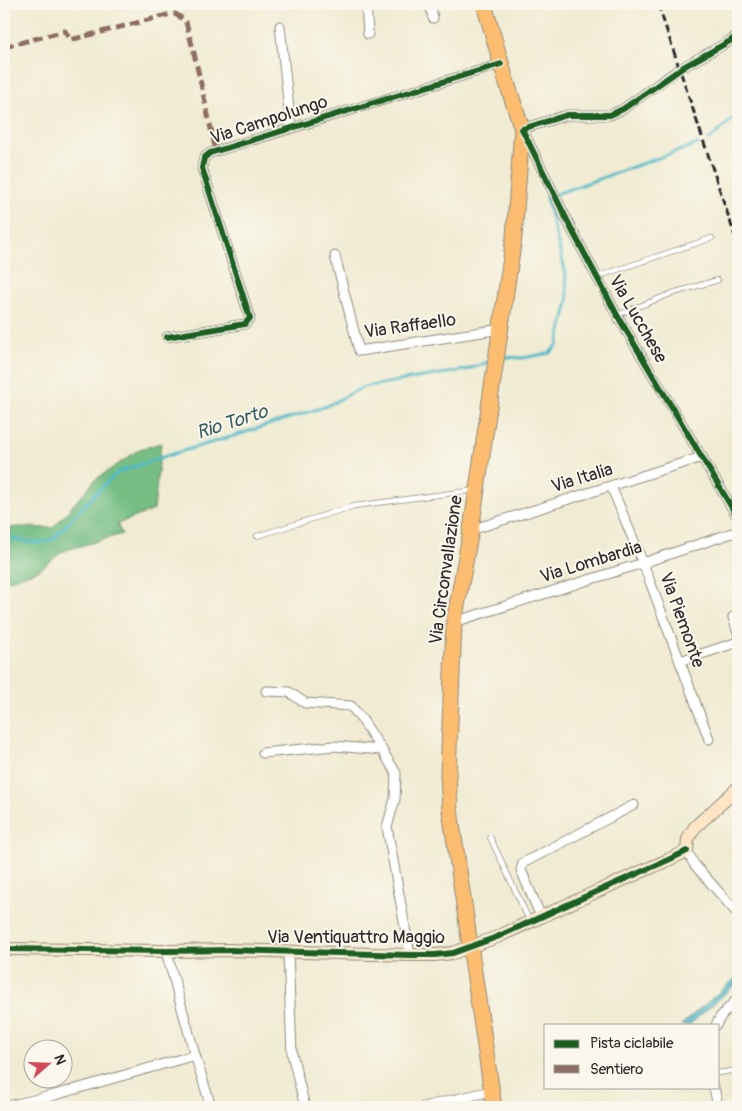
<svg xmlns="http://www.w3.org/2000/svg" width="742" height="1111" viewBox="0 0 742 1111" font-family="Pangolin,sans-serif">
	<style>
		.forest { fill: #76be84; stroke: #507458 }
		.water { fill: #4db9c9; stroke: #3c727a }
		.lines { fill: none; stroke-linecap: round; stroke-linejoin: round }
		.stream { stroke: #4db9c9; stroke-width: 3 }
		.lane-casing { stroke: #8e8b7e; stroke-width: 6 }
		.street-casing { stroke: #8e8b7e; stroke-width: 11 }
		.secondary-casing { stroke: #8e8b7e; stroke-width: 14 }
		.primary-casing { stroke: #8e8b7e; stroke-width: 17 }
		.lane { stroke: #fff; stroke-width: 4.5 }
		.street { stroke: #fff; stroke-width: 9 }
		.secondary { stroke: #fee5c5; stroke-width: 12 }
		.primary { stroke: #fcbd6f; stroke-width: 15 }
		.rail { stroke: #2b2b2b; stroke-width: 3; stroke-dasharray: 8 4; stroke-linecap: butt }
		.quiet { stroke: #8d6e63; stroke-width: 5; stroke-dasharray: 10 5; stroke-linecap: butt }
		.cycleway-casing { stroke: #fbf7ec; stroke-width: 9 }
		.cycleway { stroke: #1b5e20; stroke-width: 6 }
		.labels { text-anchor: middle; dominant-baseline: central; stroke-width: 4; stroke-linejoin: round; paint-order: stroke }
		.street-label { font-size: 18px; fill: #2b2b2b; stroke: #fbf7ec }
		.water-label { font-size: 19px; font-style: italic; fill: #375d62; stroke: #fbf7ec }
	</style>
	<rect width="100%" height="100%" fill="#fbf7ec"/>
	<filter id="ink" filterUnits="userSpaceOnUse"><feTurbulence type="fractalNoise" baseFrequency=".02" numOctaves="2"/><feDisplacementMap in="SourceGraphic" scale="10" xChannelSelector="R" yChannelSelector="G"/><feConvolveMatrix kernelMatrix="1 2 1 2 8 2 1 2 1" color-interpolation-filters="sRGB"/></filter>
	<filter id="wash" filterUnits="userSpaceOnUse"><feTurbulence type="fractalNoise" baseFrequency=".0096" numOctaves="4" result="noise"/><feDisplacementMap in="SourceGraphic" scale="20" xChannelSelector="R" yChannelSelector="G"/><feGaussianBlur stdDeviation="1.12" result="paint"/><feColorMatrix in="noise" values="0 0 0 0 0 0 0 0 0 0 0 0 0 0 0 0 0 1.4 0 .05"/><feComposite in="paint" operator="in"/></filter>
	<g filter="url(#wash)">
		<rect width="100%" height="100%" fill="#f0ebd2"/>
		<polygon class="forest" points="161,443 154,510 117,524 122,534 63,551 39,570 7,581 4,574 4,528 19,527 53,528 95,480 140,449"/>
		<polygon class="water" points="738,976 738,982 695,1020 689,1025 681,1025"/>
		<g class="lines">
			<g class="stream">
				<polyline points="709,140 738,114"/>
				<polyline points="556,194 698,144"/>
				<polyline points="505,357 522,358 550,353 558,344 568,301 565,270 546,197 552,195"/>
				<polyline points="4,538 37,543 52,540 96,493 118,472 166,456 237,435 327,406 363,387 465,370 491,361"/>
			</g>
		</g>
	</g>
	<g filter="url(#ink)">
		<g class="lines">
			<defs>
				<g id="lane">
					<polyline points="596,277 712,238"/>
					<polyline points="617,315 673,293 718,280"/>
					<polyline points="257,536 354,506 475,490"/>
					<polyline points="490,837 530,922"/>
					<polyline points="718,1073 738,1070"/>
				</g>
				<g id="street">
					<polyline points="366,4 368,34"/>
					<polyline points="430,4 433,18"/>
					<polyline points="280,26 291,128"/>
					<polyline points="685,66 730,41 738,35"/>
					<polyline points="678,70 623,109 610,115 567,115 522,129 571,228 617,315 738,518"/>
					<polyline points="335,256 359,351 501,329"/>
					<polyline points="167,337 245,324 250,318 202,168 204,158 210,153 501,64"/>
					<polyline points="611,486 643,563 709,739"/>
					<polyline points="471,530 702,457"/>
					<polyline points="733,617 738,633"/>
					<polyline points="454,622 643,563 738,531"/>
					<polyline points="680,661 738,642"/>
					<polyline points="266,691 289,692 305,703 351,706 363,721 382,750 396,773 395,799 387,827 410,955"/>
					<polyline points="263,753 334,746 382,750"/>
					<polyline points="687,851 694,864 738,914"/>
					<polyline points="541,917 521,870 523,863 634,805"/>
					<polyline points="166,951 195,1055 211,1107"/>
					<polyline points="288,952 292,1054 305,1107"/>
					<polyline points="716,1025 721,1016 738,998"/>
					<polyline points="714,1087 718,1107"/>
					<polyline points="4,1107 55,1095 195,1055"/>
					<polyline points="423,1107 491,1091"/>
				</g>
				<polyline id="secondary" points="4,949 166,951 230,950 410,955 435,955 453,953 497,937 580,899 668,860 687,851 688,839 695,827 738,788"/>
				<polyline id="primary" points="484,4 506,80 522,129 514,237 471,530 454,622 448,775 450,810 494,1107"/>
			</defs>
			<use href="#lane" class="lane-casing"/>
			<use href="#street" class="street-casing"/>
			<use href="#secondary" class="secondary-casing"/>
			<use href="#primary" class="primary-casing"/>
			<use href="#lane" class="lane"/>
			<use href="#street" class="street"/>
			<use href="#secondary" class="secondary"/>
			<use href="#primary" class="primary"/>
			<polyline class="rail" points="658,4 738,245"/>
			<polyline class="quiet" points="4,47 65,31 70,40 171,14 175,14 180,17 186,22 194,53 216,151"/>
			<defs>
				<g id="cycleway">
					<polyline points="738,35 730,41 685,66 623,109 610,115 567,115 522,129 571,228 617,315 738,518"/>
					<polyline points="167,337 245,324 250,318 202,168 204,158 210,153 501,64"/>
					<polyline points="4,949 166,951 230,950 410,955 435,955 453,953 497,937 580,899 668,860 687,851"/>
				</g>
			</defs>
			<use href="#cycleway" class="cycleway-casing"/>
			<use href="#cycleway" class="cycleway"/>
		</g>
	</g>
	<g class="labels">
		<g class="street-label">
			<text transform="translate(269 120) rotate(-18)">Via Campolungo</text>
			<text transform="translate(638 319) rotate(60)">Via Lucchese</text>
			<text transform="translate(410 326) rotate(-8)">Via Raffaello</text>
			<text transform="translate(582 478) rotate(-17)">Via Italia</text>
			<text transform="translate(591 562) rotate(-17)">Via Lombardia</text>
			<text transform="translate(446 570) rotate(-82)">Via Circonvallazione</text>
			<text transform="translate(682 620) rotate(70)">Via Piemonte</text>
			<text x="356" y="937">Via Ventiquattro Maggio</text>
		</g>
		<g class="water-label">
			<text transform="translate(232 422) rotate(-18)">Rio Torto</text>
		</g>
	</g>
	<rect width="742" height="1111" fill="none" stroke="#fbf7ec" stroke-width="20"/>
	<rect x="544" y="1024" width="175" height="65" fill="#fbf7ec" stroke="#a8a59f"/>
	<rect x="554" y="1040" width="25" height="8" fill="#1b5e20" stroke="#a8a59f"/>
	<text x="590" y="1048" font-size="15" fill="#2b2b2b">Pista ciclabile</text>
	<rect x="554" y="1065" width="25" height="8" fill="#8d6e63" stroke="#a8a59f"/>
	<text x="590" y="1074" font-size="15" fill="#2b2b2b">Sentiero</text>
	<g transform="translate(48 1064) rotate(70)"><circle r="24" fill="#fbf7ec" stroke="#a8a59f"/>
	<path d="M0-4L9 19L0 12L-9 19Z" fill="#d1495b"/>
	<text y="-8" font-size="14" font-weight="bold" text-anchor="middle" fill="#2b2b2b">N</text>
	</g>
</svg>
